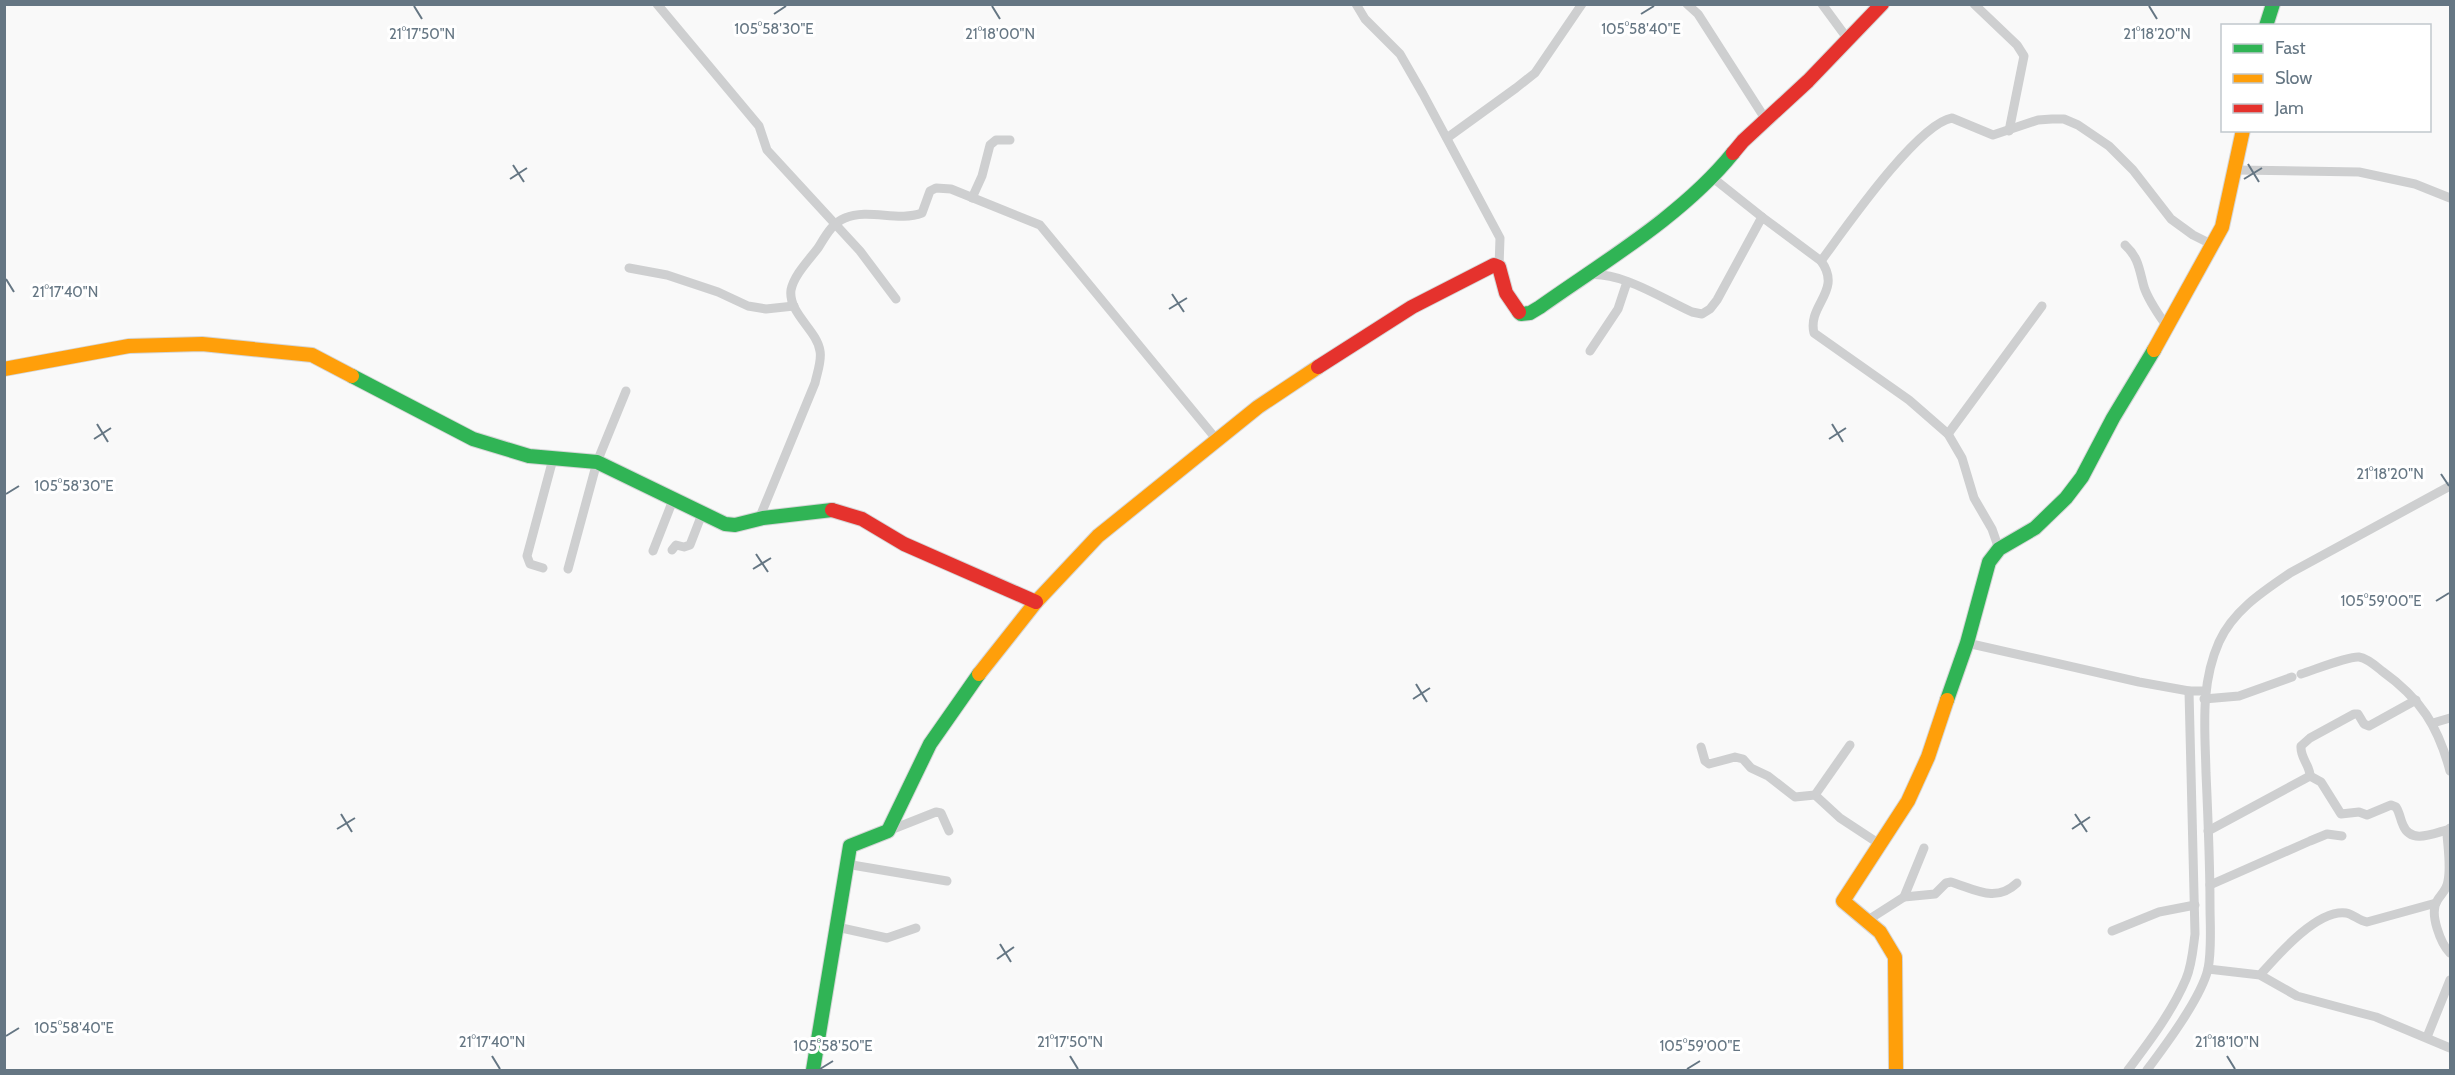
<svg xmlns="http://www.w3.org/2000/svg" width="2455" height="1075" viewBox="0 0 2455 1075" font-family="Cabin,sans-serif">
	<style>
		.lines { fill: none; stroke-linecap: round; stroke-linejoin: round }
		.fast-casing { stroke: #d5d6d7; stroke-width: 16 }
		.slow-casing { stroke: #d5d6d7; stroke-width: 16 }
		.jam-casing { stroke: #d5d6d7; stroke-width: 16 }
		.street { stroke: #cecfd0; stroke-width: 9 }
		.fast { stroke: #30b455; stroke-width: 14 }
		.slow { stroke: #ff9f0a; stroke-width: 14 }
		.jam { stroke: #e5322d; stroke-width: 14 }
		.ticks { fill: none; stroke: #657683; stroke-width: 2 }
		.ticks-label { font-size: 15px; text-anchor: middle; fill: #657683; stroke: #fff; stroke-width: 6; stroke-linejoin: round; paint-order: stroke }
	</style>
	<rect width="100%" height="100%" fill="#f9f9f9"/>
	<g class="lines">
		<defs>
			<g id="fast">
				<polyline points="2266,26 2273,4"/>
				<path d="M1519,312l2,2 9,-1 10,-6c65,-46 143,-92 193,-154"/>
				<polyline points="352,376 473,439 529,456 597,462 725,524 735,525 763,518 832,510"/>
				<polyline points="1947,700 1967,643 1989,562 1999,549 2035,528 2066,498 2082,477 2113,418 2154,350"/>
				<polyline points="813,1070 850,846 888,831 930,744 979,674"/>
			</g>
			<g id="slow">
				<polyline points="2154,350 2222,227 2243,130"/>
				<polyline points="4,369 129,346 202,344 312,355 352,376"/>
				<polyline points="979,674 1036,602 1098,536 1258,407 1318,367"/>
				<polyline points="1896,1070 1895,957 1880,932 1843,901 1908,801 1928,757 1947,700"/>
			</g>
			<g id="jam">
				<polyline points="1733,153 1743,141 1808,81 1882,4"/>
				<polyline points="1318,367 1412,307 1494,265 1499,267 1506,293 1519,312"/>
				<polyline points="832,510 862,519 904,544 1036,602"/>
			</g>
		</defs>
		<use href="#fast" class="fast-casing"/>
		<use href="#slow" class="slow-casing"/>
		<use href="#jam" class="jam-casing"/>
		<g class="street">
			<polyline points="657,4 759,126 767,150 860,251 896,299"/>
			<polyline points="1356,4 1365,19 1400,54 1423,94 1500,238 1499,267"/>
			<polyline points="1687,4 1698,14 1766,120"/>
			<polyline points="1822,4 1847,38"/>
			<polyline points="1974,4 2017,45 2024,56 2009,131"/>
			<polyline points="1447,138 1516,88 1535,73 1582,4"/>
			<polyline points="2235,170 2359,172 2415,184 2450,198"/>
			<polyline points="1713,178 1762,217"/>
			<polyline points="972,198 982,176 990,145 996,140 1010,140"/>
			<path d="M2125,245c14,13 14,24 19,42 5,15 15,28 24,41"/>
			<path d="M1821,261c23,-31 96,-137 131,-143l41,17 45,-15 14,-1h12l14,6 31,21 24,24 38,49 22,16 20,10"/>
			<polyline points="629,268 667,275 718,292 748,306 766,309 794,306"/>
			<path d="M1587,275c34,-4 74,23 105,37l10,2 8,-5 7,-9 45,-83 59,44c22,30 -14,44 -7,72l95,67 39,34 14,24 12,40 18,31 7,20"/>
			<polyline points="1590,351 1618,309 1627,282"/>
			<polyline points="1948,434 2042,306"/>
			<path d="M759,519l56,-136c2,-10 7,-22 5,-32 -3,-21 -32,-38 -29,-61 3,-15 18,-30 27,-42 7,-11 14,-25 27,-30 24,-10 53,4 77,-5l8,-22 6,-3 15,1 89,36 177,215"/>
			<polyline points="672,550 676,545 684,547 690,545 702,514"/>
			<polyline points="653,551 673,500"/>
			<polyline points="543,568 530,564 527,556 553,459"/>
			<polyline points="568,569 597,462 626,391"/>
			<polyline points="1967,643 2139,682 2189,691 2204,691"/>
			<path d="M2301,674c13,-4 47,-18 58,-17 8,1 17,9 23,14 39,28 56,55 68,100"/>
			<polyline points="2204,699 2239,696 2292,677"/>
			<polyline points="2433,723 2450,718"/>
			<polyline points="1701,747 1705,761 1709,764 1735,757 1743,759 1751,768 1768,776 1795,797 1815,795 1840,818 1881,845"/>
			<path d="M2310,776l11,6 20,32 18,-2 8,3 24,-10 5,2c4,6 4,12 7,18 8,20 31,8 47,4"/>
			<polyline points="1815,795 1850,745"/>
			<path d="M2450,828l-3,6c1,15 4,33 1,47 -1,9 -7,13 -11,20 -8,13 4,43 13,52"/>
			<polyline points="888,831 936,812 941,813 949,831"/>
			<path d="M2208,831l102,-55c0,-11 -10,-18 -9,-30l9,-8 44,-24h4l6,10 5,2 47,-26"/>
			<polyline points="846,864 947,881"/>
			<polyline points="2210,885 2310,841 2327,834 2342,836"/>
			<polyline points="1904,897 1924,848"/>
			<path d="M1868,920l36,-23 31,-3 11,-11 5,-1c25,8 45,21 66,1"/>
			<polyline points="837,927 887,938 916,928"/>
			<polyline points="2112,931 2159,912 2195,905"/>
			<polyline points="2208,969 2260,975 2297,996 2376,1017 2450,1048"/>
			<path d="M2260,975c17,-19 57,-66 86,-62 7,1 13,8 21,9l69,-19"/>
			<polyline points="2427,1037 2450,980"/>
			<path d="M2128,1070c21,-28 44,-58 58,-91 6,-14 7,-30 9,-45l-6,-243"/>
			<path d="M2147,1070c18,-24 54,-72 61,-101 4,-20 2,-43 2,-64 0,-44 -2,-88 -4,-132 -1,-45 -6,-88 13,-131 14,-31 43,-50 71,-69l160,-87"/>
		</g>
		<use href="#fast" class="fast"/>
		<use href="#slow" class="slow"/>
		<use href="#jam" class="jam"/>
	</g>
	<path class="ticks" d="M414,6l8,13M992,6l8,13M2149,6l8,13M774,14l12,-8M1641,14l13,-8M2248,164l11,18M513,165l11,17M510,179l17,-11M2244,179l18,-11M6,279l8,13M1172,294l12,18M1169,309l18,-11M97,424l11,18M1832,424l11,18M94,439l17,-11M1829,439l17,-11M2441,474l8,12M6,494l13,-8M756,554l12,18M753,569l18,-11M2436,601l13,-8M1416,684l11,18M1413,699l17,-11M341,814l11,18M2075,814l12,18M337,829l18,-11M2072,829l18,-12M1000,944l11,18M997,959l17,-12M6,1036l13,-8M492,1056l8,13M1070,1056l8,13M2227,1056l8,13M820,1069l13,-8M1687,1069l13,-8"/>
	<g class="ticks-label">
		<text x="774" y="34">105°58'30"E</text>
		<text x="1641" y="34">105°58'40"E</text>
		<text x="422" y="39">21°17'50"N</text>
		<text x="1000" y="39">21°18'00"N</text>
		<text x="2157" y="39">21°18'20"N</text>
		<text x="65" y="297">21°17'40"N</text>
		<text x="2390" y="479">21°18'20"N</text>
		<text x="74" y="491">105°58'30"E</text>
		<text x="2381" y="606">105°59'00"E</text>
		<text x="74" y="1033">105°58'40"E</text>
		<text x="492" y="1047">21°17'40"N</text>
		<text x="1070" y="1047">21°17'50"N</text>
		<text x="2227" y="1047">21°18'10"N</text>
		<text x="833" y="1051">105°58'50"E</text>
		<text x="1700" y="1051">105°59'00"E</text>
	</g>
	<rect width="2455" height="1075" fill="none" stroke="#657683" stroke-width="12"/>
	<rect x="2221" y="24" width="210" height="108" fill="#ffffff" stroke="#c1c8cd" stroke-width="1.5"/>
	<rect x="2233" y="44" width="30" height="9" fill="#30b455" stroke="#c1c8cd" stroke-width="1.5"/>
	<text x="2275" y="54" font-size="18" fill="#657683">Fast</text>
	<rect x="2233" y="74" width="30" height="9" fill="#ff9f0a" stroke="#c1c8cd" stroke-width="1.5"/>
	<text x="2275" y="84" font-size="18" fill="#657683">Slow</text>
	<rect x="2233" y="104" width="30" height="9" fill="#e5322d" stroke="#c1c8cd" stroke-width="1.5"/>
	<text x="2275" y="114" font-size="18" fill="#657683">Jam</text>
</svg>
